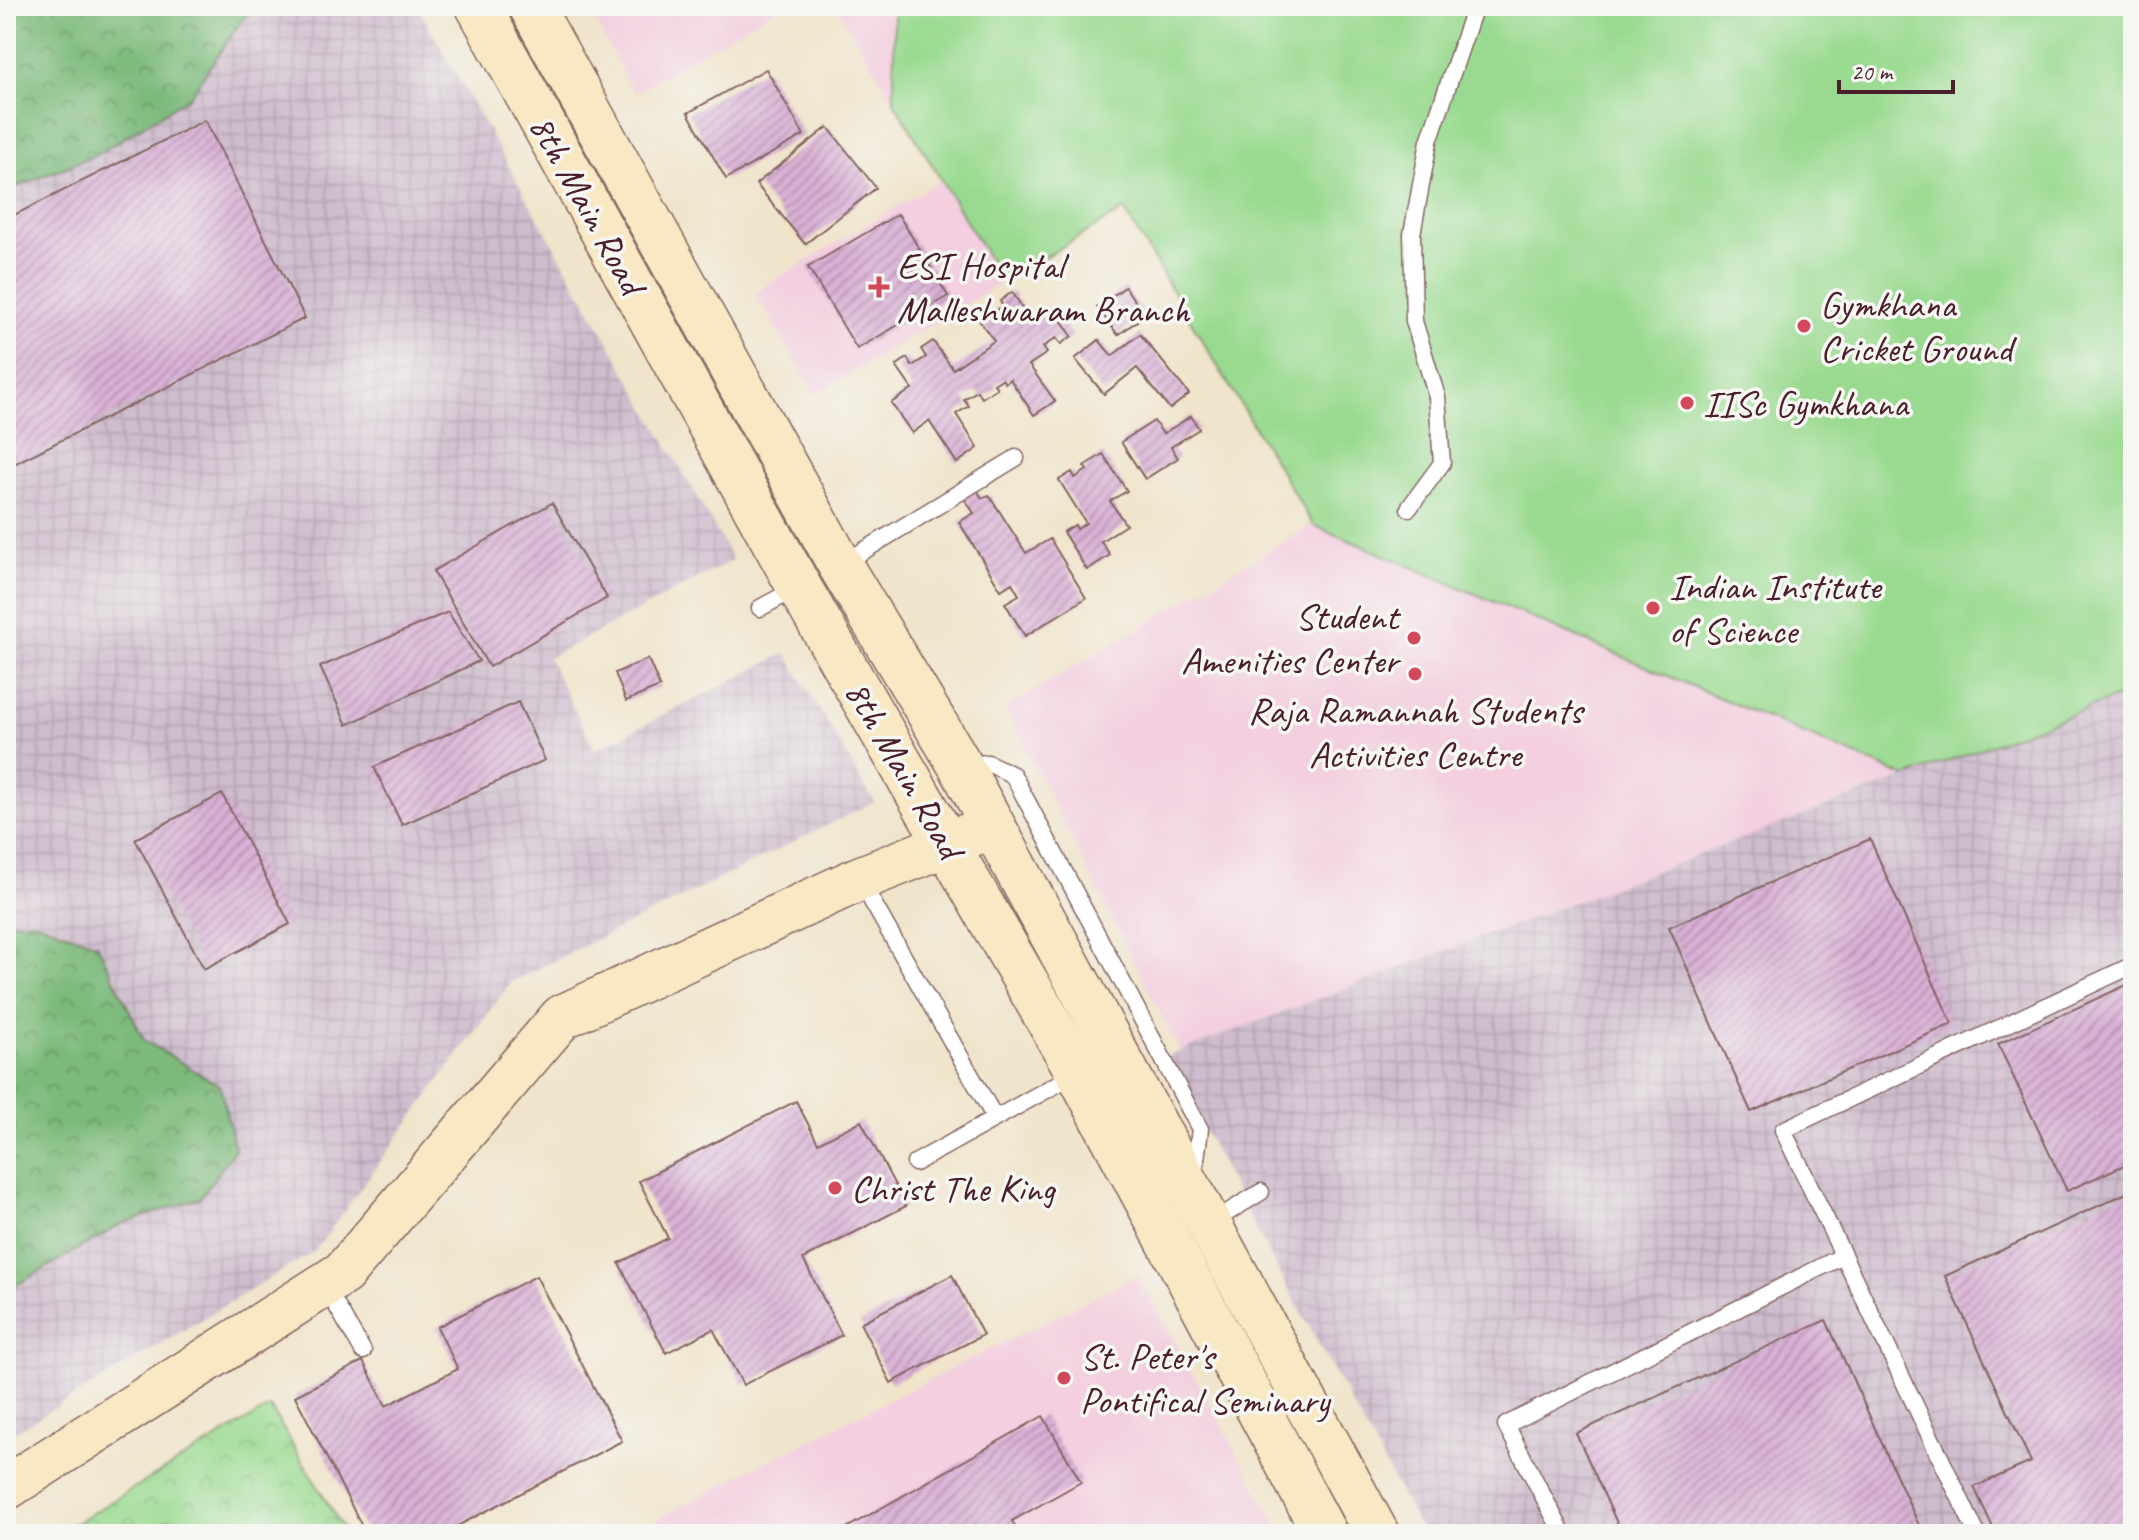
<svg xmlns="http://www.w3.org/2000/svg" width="2139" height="1540" viewBox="0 0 2139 1540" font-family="Caveat,sans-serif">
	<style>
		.built { fill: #f3cfdf }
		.industrial { fill: url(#industrial-grid) }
		.forest { fill: url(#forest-crowns); stroke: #626c52; stroke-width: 2 }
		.park { fill: url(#park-crowns); stroke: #727c5e; stroke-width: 2 }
		.pitch { fill: #9ada90; stroke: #727c5e; stroke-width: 2 }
		.building { fill: url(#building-hatch) }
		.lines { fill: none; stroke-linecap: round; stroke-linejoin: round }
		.lane-casing { stroke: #846463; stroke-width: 19 }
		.secondary-casing { stroke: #846463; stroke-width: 47 }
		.lane { stroke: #fff; stroke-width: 16 }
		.secondary { stroke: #f8e8c3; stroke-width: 44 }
		.poi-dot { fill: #d1495b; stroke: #f6f6f2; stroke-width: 3 }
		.labels { text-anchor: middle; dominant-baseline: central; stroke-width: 7; stroke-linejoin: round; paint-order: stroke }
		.street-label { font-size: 38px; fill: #4a1f2b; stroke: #f6f6f2 }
		.poi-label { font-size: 38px; fill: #4a1f2b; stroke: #f6f6f2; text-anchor: start }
	</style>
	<defs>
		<pattern id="industrial-grid" width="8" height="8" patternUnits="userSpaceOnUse" patternTransform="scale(2)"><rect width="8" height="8" fill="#cfbdce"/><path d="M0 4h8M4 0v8" fill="none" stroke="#b3a2b1"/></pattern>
		<pattern id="forest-crowns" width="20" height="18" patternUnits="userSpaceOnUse" patternTransform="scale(2)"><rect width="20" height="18" fill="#7bba7a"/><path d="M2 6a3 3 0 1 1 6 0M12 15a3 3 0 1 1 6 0" fill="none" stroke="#679764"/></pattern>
		<pattern id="park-crowns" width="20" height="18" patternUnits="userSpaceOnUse" patternTransform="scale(2)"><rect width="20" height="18" fill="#9ada90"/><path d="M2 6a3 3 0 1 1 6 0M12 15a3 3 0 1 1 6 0" fill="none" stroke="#86bb7c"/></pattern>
		<pattern id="building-hatch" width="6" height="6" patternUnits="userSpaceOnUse" patternTransform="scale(2)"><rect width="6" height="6" fill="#d9b1d5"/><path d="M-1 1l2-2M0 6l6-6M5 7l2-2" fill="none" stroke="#b28fad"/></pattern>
	</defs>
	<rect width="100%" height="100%" fill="#f6f6f2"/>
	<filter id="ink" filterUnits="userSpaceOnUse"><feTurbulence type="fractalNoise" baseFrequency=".0125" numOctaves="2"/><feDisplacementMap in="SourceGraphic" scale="16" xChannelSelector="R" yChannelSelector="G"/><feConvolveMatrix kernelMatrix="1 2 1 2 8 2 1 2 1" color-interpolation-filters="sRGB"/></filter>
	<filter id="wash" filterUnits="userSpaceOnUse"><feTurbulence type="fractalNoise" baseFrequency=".006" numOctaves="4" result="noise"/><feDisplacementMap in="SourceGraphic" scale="32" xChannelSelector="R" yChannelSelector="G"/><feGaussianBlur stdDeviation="1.8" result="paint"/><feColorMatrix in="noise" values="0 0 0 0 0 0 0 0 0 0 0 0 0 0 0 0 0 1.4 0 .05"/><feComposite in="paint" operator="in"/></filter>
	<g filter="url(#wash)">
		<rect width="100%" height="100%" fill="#f0e4ca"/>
		<g class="built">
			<polygon points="587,6 780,6 634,93"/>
			<polygon points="836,6 2133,6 2133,691 1180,1052 1005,708 1313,524 1124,210 815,394 755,292 941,180"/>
			<polygon points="1138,1275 1282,1534 631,1534 728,1481"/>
		</g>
		<g class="industrial">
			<polygon points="6,6 417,6 733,560 548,658 595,750 786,653 874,802 511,982 315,1251 6,1437"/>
			<polygon points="2133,691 2133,1534 1423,1534 1242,1204 1167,1056"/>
		</g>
		<g class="forest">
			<polygon points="6,6 252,6 189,97 98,154 6,191"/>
			<polygon points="6,922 36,922 97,944 144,1040 220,1086 235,1149 200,1198 122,1224 6,1291"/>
		</g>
		<polygon class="park" points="270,1407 346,1534 57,1534"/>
		<polygon class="pitch" points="894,6 2133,6 2133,691 1906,777 1313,525 1124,210 1003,282 894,102"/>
		<g id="blocks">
			<g class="building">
				<polygon points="766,69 804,135 726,179 688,113"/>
				<polygon points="205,120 305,318 6,468 6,219"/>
				<polygon points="828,127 876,188 805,244 756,184"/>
				<polygon points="898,214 948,296 857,349 808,267"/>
				<polygon points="1125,287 1145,315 1118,335 1097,307"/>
				<polygon points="1012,292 1032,322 1053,308 1072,336 1061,344 1056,338 1043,347 1047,353 1029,365 1055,401 1034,415 1010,379 1005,383 1002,379 994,384 997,388 982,398 977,391 964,399 969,406 956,414 978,448 957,463 929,421 912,433 891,403 912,389 896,366 907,358 912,366 926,357 921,349 933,341 953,369 994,341 976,316 986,309 991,314 1003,306 1000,301"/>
				<polygon points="1140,334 1189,394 1170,409 1137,368 1104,394 1075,359 1099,340 1112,356"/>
				<polygon points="1191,416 1199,429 1171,447 1178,458 1145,479 1121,442 1154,421 1163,434"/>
				<polygon points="1103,454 1127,491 1110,501 1126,525 1101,541 1110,555 1087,570 1063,532 1075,525 1077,529 1086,523 1059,480 1072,472 1075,478 1087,470 1084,466"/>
				<polygon points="977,490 982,498 989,495 1026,553 1050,539 1086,598 1025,636 1005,603 1019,595 1012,583 1001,590 959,522 974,513 964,498"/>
				<polygon points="552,503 607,598 489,667 433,571"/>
				<polygon points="448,612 479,661 347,725 320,667"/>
				<polygon points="648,659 660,687 626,701 615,673"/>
				<polygon points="518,702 545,760 402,825 374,767"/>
				<polygon points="222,794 290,924 204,969 135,839"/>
				<polygon points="1870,839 1952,1024 1751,1112 1669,927"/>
				<polygon points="2133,982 2133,1161 2067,1191 1998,1044"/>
				<polygon points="796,1101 818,1143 861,1121 906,1206 803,1259 842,1335 743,1385 713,1329 666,1353 619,1263 668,1238 639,1181"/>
				<polygon points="2133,1190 2133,1534 1996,1534 1974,1487 2031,1462 1945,1276"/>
				<polygon points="952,1275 983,1335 891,1383 860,1323"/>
				<polygon points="536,1276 622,1441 442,1534 366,1534 295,1396 363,1361 386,1406 458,1369 437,1327"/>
				<polygon points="1826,1320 1923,1534 1622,1534 1576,1433"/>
				<polygon points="1043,1416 1081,1482 1012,1521 1019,1534 836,1534"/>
			</g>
		</g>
	</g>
	<g filter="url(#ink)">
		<use href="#blocks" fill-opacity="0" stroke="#846463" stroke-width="2"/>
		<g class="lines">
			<defs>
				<g id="lane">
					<polyline points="1409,508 1442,463 1437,397 1414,321 1412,234 1429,141 1475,6"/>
					<polyline points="842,564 1016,458"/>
					<polyline points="760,608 797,588"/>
					<polyline points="966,765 988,763 1013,775 1200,1129 1194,1175"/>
					<polyline points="860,880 995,1118"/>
					<polyline points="915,1163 1077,1073"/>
					<polyline points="1212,1222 1261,1192"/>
					<polyline points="325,1286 363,1351"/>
					<polyline points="1563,1534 1506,1425 1843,1256"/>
					<polyline points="1977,1534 1783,1130 2133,965"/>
				</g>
				<g id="secondary">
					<polyline points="478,6 799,587 1078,1072 1325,1534"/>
					<polyline points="531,6 840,565 960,765 1377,1534"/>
					<polyline points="6,1488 343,1273 562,1017 859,879 975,833"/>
				</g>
			</defs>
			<use href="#lane" class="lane-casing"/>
			<use href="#secondary" class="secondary-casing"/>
			<use href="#lane" class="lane"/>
			<use href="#secondary" class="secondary"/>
		</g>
	</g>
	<g class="poi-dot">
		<path d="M875 275h8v8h8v8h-8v8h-8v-8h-8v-8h8z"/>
		<circle cx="1804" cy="326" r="8"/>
		<circle cx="1687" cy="403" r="8"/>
		<circle cx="1653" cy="608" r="8"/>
		<circle cx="1414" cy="638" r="8"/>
		<circle cx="1415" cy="674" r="8"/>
		<circle cx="835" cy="1188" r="8"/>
		<circle cx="1064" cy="1378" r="8"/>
	</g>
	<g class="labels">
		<g class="street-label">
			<text transform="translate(587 204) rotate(61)">8th Main Road</text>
			<text transform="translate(904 769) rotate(60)">8th Main Road</text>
		</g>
		<g class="poi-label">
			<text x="897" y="265">ESI Hospital<tspan x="897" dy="44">Malleshwaram Branch</tspan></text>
			<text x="1820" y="304">Gymkhana<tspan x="1820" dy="44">Cricket Ground</tspan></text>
			<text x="1703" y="403">IISc Gymkhana</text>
			<text x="1669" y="586">Indian Institute<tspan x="1669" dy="44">of Science</tspan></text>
			<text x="1398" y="616" text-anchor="end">Student<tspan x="1398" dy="44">Amenities Center</tspan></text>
			<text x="1415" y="710" text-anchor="middle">Raja Ramannah Students<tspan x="1415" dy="44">Activities Centre</tspan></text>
			<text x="851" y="1188">Christ The King</text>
			<text x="1080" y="1356">St. Peter's<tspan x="1080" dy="44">Pontifical Seminary</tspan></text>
		</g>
	</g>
	<rect width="2139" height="1540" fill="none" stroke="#f6f6f2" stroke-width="32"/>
	<path d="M1839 80v12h114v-12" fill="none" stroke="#4a1f2b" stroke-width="4"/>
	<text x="1851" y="80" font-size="24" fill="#4a1f2b" stroke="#f6f6f2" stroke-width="6" paint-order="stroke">20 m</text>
</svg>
